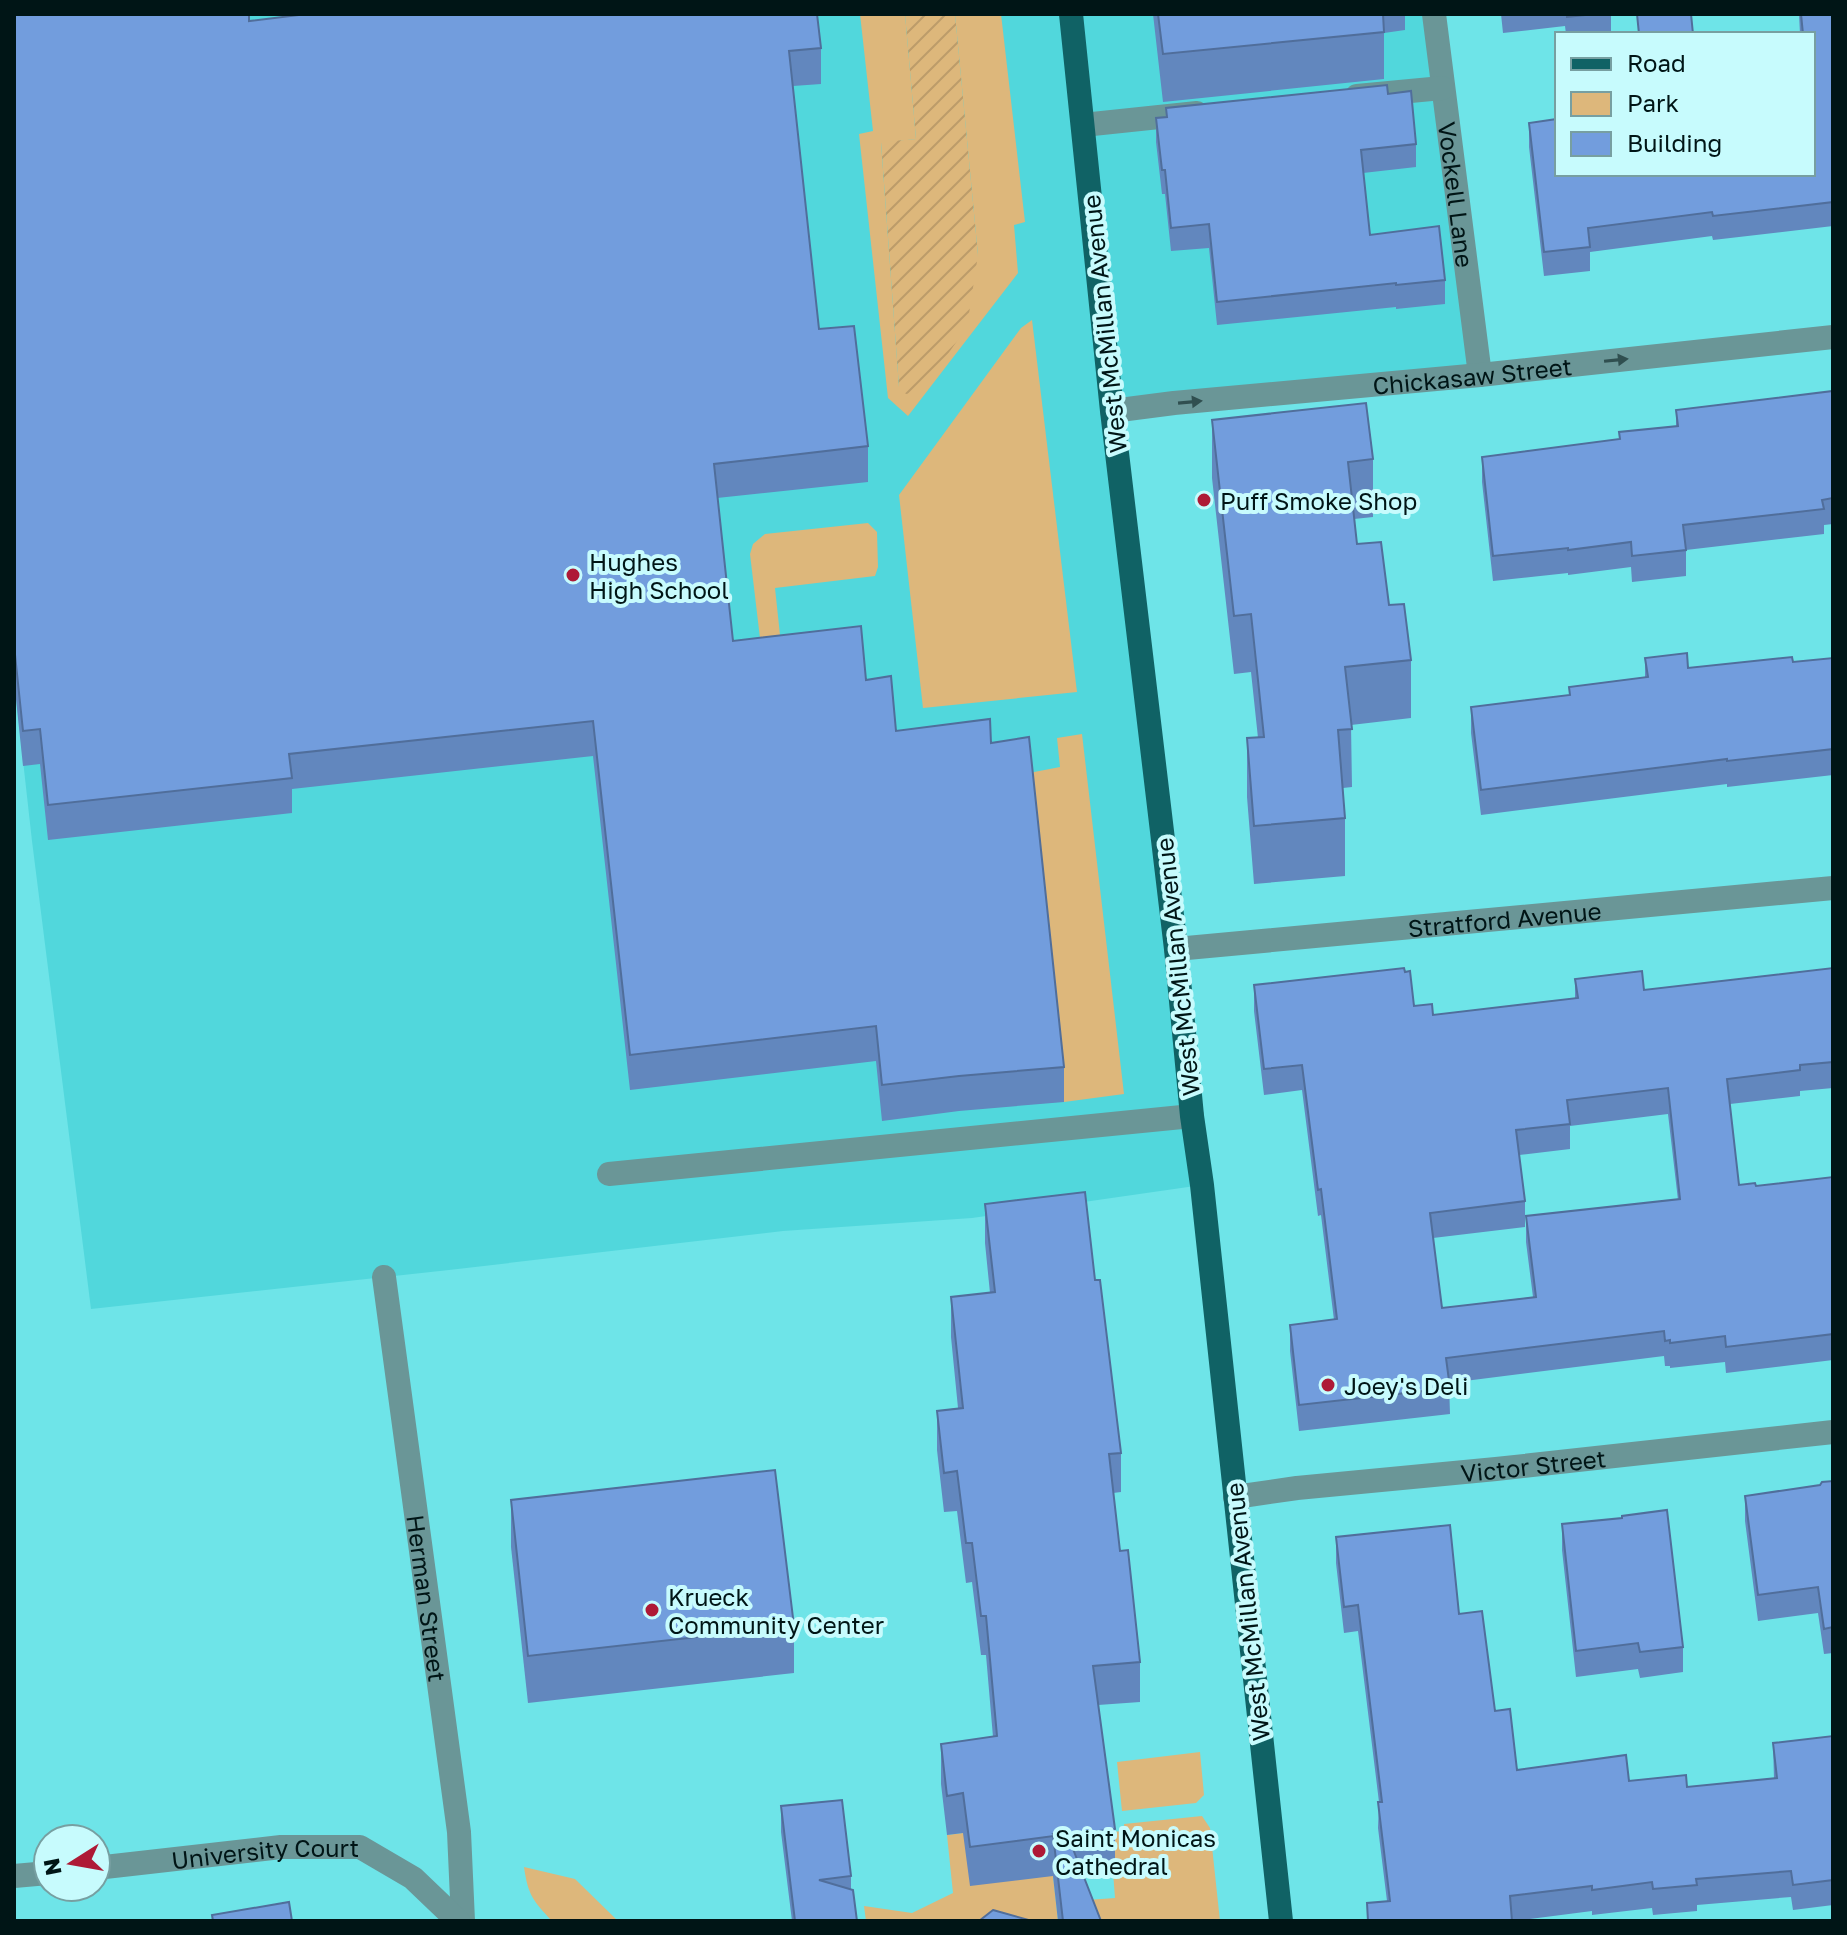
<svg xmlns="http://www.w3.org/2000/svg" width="1847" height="1935" viewBox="0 0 1847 1935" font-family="'Golos Text',sans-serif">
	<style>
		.built { fill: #51d7dc }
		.green { fill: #ddb77b }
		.garden { fill: url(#garden-furrows) }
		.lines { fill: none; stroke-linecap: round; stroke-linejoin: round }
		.minor { stroke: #6a9697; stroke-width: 24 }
		.major { stroke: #106265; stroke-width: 24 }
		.wall { fill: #6287be; fill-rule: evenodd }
		.building { fill: #729ddd; stroke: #506e9b; stroke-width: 2; fill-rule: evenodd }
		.oneway { fill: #304f50 }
		.poi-dot { fill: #ae1a36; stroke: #c7fbfd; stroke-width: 3 }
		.labels { text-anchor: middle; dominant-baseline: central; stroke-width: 8; stroke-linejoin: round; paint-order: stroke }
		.street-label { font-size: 24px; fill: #001516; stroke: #c7fbfd }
		.poi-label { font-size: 24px; fill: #001516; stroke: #c7fbfd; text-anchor: start }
	</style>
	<defs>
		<pattern id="garden-furrows" width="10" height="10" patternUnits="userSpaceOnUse" patternTransform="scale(2)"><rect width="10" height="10" fill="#ddb77b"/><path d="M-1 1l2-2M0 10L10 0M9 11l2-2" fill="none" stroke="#bc9c6a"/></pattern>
	</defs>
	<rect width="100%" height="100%" fill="#6ee4e8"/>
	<polygon class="built" points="14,14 1434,14 1480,375 1113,410 1202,1185 972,1218 783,1231 449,1270 91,1309 32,841 14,680"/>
	<g class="green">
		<polygon points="860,14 905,14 916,139 881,143 899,387 978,255 955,14 1001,14 1025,222 1014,225 1018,273 908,416 888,398 859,134 873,131"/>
		<polygon points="1032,320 1077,692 923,708 899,495 1021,328"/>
		<polygon points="868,523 877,532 878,567 875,576 775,588 790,729 771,731 750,554 753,544 765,534"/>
		<polygon points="1082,734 1124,1094 1064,1102 1029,773 1060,767 1057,738"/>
		<polygon points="1200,1752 1204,1795 1196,1803 1122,1811 1117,1762"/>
		<polygon points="1202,1816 1210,1828 1220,1921 1079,1921 1073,1901 1115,1898 1110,1832 1125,1831 1124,1824"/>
		<polygon points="963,1833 1053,1876 1058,1921 866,1921 864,1906 912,1913 953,1893 947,1835"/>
		<path d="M524,1867l51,12 43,42h-66c-19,-20 -24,-26 -28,-54z"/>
	</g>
	<polygon class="garden" points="905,14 955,14 978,255 967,327 921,392 906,394 899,387 881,142 916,139"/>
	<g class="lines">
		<g class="minor">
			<path id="s1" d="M1434,14l46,361"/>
			<polyline points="1357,96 1442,88"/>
			<polyline points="1083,125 1197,113"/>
			<path id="s2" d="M1112,411l62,-8 306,-28 353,-38"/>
			<path id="s3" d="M1176,949l657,-61"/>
			<polyline points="609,1174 1192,1116"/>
			<path id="s4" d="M384,1277l75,555 4,89"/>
			<path id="s5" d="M1235,1497l62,-9 199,-19 337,-37"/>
			<path id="s6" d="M96,1868l185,-21h79l53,31 45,43"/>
			<polyline points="14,1876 48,1873"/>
		</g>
		<polyline class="major" points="1071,14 1112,411 1176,949 1192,1116 1202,1185 1281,1921"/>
	</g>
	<g class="wall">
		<polygon points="14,14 249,21 821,48 821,84 793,86 819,329 868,446 868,482 717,498 733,641 866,680 896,731 991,743 1064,1067 1064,1102 959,1111 882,1121 876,1061 630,1090 593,756 292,789 292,813 48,840 40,764 23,766 14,680"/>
		<polygon points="1153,14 1405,14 1405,30 1384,33 1384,79 1163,102"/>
		<polygon points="1501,14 1611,14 1611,34 1566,34 1565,26 1503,33"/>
		<polygon points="1799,14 1833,14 1833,226 1713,240 1712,236 1590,252 1590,271 1544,276 1529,147 1529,123 1813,174 1813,34 1800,34"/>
		<polygon points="1388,94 1416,144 1416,167 1363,173 1370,235 1445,280 1445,304 1396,309 1396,307 1217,325 1209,248 1171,251 1165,194 1162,194 1156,142 1156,118 1166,117 1166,108"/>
		<polygon points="1833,391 1833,524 1824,525 1824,534 1686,550 1686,576 1632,582 1631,567 1568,575 1568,573 1493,581 1482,482 1482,457 1619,439 1619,432 1676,426 1676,410"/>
		<polygon points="1212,420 1373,459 1373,517 1354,519 1357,544 1389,605 1411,660 1411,718 1351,725 1352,787 1343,788 1345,818 1345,876 1254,884 1247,797 1247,738 1258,738 1251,672 1234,674 1212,478"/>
		<polygon points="1645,658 1688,668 1793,662 1833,658 1833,775 1727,787 1727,784 1481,815 1471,733 1471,707 1569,696 1569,687 1645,677"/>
		<path d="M1833,968v120l-33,3v5l-70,8 9,81 17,1 77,-9v183l-107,13 -1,-11 -55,6v-2h-5l-1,-10 -215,27 1,31 -151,17 -9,-80v-26l44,-5 -13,-105 -3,1 -16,-126 -38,5 -10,-84v-26l160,21 19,9 142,-16v-20l69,11zM1668,1114l10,86 -152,16v26l7,55 -91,11 -9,-70 92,-11v-26l-6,-46 51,-6v-23z"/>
		<polygon points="985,1204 1095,1280 1121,1453 1121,1492 1113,1493 1120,1551 1140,1662 1140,1702 1098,1705 1115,1829 1115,1868 1082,1872 1101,1921 1058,1921 1053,1876 970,1886 963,1833 947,1835 941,1784 941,1744 993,1737 986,1655 981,1655 972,1582 966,1583 957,1511 944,1512 937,1450 937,1411 958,1408 951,1337 951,1297 990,1293 985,1243"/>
		<polygon points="1833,1481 1833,1653 1824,1654 1818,1613 1758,1621 1745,1521 1745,1496 1820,1485"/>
		<polygon points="511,1500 794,1626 794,1673 528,1703 511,1547"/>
		<polygon points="1562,1524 1683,1647 1683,1672 1640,1678 1638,1669 1576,1677 1562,1550"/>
		<polygon points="1336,1537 1459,1614 1517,1770 1687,1787 1774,1779 1773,1743 1833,1736 1833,1905 1793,1910 1791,1897 1697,1905 1697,1911 1653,1915 1652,1908 1592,1915 1592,1911 1514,1921 1367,1921 1367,1903 1387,1901 1378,1828 1379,1802 1358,1631 1344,1633 1336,1563"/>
		<polygon points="781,1806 851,1876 851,1890 857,1921 792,1921 781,1832"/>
	</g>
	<g class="building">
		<polygon points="14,14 249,14 249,21 307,14 817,14 821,48 789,51 819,329 854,326 868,446 714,464 733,641 861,626 866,680 891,676 896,731 990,719 991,743 1029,737 1064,1067 959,1076 882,1085 876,1026 630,1055 593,721 289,754 292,778 48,805 40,729 23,731 14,645"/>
		<polygon points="1158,14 1383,14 1384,32 1163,54"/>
		<polygon points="1567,14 1595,14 1567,17"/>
		<polygon points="1637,14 1691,14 1693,34 1639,34"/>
		<polygon points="1801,14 1833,14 1833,202 1713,216 1712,212 1588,228 1590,247 1544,252 1529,123 1557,119 1557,174 1813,174 1813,34 1803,34"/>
		<polygon points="1387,85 1388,94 1411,91 1416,144 1361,150 1370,235 1439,226 1445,280 1396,285 1396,283 1217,302 1209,224 1171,228 1165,170 1162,170 1156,118 1167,117 1166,108"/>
		<polygon points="1833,391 1833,498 1822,500 1824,509 1683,525 1686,550 1632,556 1631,542 1568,550 1568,548 1493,556 1482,457 1620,439 1619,432 1678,426 1676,410"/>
		<polygon points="1366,403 1373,459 1348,462 1357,544 1381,542 1389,605 1404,604 1411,660 1345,667 1352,729 1338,730 1345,818 1254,826 1247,738 1264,737 1251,614 1234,616 1212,420"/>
		<polygon points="1687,653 1688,668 1792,657 1793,662 1833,658 1833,749 1727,761 1727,759 1481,790 1471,707 1570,695 1569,687 1648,677 1645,658"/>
		<path d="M1404,968l1,4 5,-1 4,35 18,-2 1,11 145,-17 -3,-19 67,-8 2,19 189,-22v94l-33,3v5l-73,9 12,106 16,-2 1,3 77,-9v157l-107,13 -1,-11 -55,7v-3l-5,1 -1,-10 -218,27 4,30 -151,17 -9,-80 47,-6 -16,-130 -3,1 -16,-125 -38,4 -10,-84zM1668,1088l12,111 -154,17 10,81 -94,11 -12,-95 95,-12 -9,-71 54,-6 -3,-24z"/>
		<polygon points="1085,1192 1095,1280 1100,1280 1121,1453 1109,1454 1120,1551 1128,1550 1140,1662 1093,1666 1115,1829 1067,1835 1066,1831 1053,1834 1054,1836 970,1847 963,1793 947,1796 941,1744 997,1736 986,1616 981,1616 972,1543 966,1543 957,1471 944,1473 937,1411 963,1408 951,1297 995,1292 985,1204"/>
		<polygon points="775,1470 794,1626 528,1656 511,1500"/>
		<polygon points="1833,1481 1833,1627 1824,1629 1818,1587 1758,1595 1745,1496 1820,1485 1822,1482"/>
		<polygon points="1667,1510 1683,1647 1640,1652 1638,1643 1576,1651 1562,1524 1622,1518 1622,1516"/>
		<polygon points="1450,1525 1459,1614 1482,1611 1495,1711 1510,1709 1517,1770 1626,1755 1629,1781 1686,1775 1687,1787 1777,1778 1773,1743 1833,1736 1833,1880 1793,1885 1791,1871 1696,1879 1697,1885 1653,1889 1652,1882 1592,1890 1592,1886 1510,1896 1512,1921 1368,1921 1367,1903 1390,1901 1378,1802 1382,1802 1358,1605 1344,1607 1336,1537"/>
		<polygon points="842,1800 851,1876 819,1880 853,1890 857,1921 795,1921 781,1806"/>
		<polygon points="1066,1831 1101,1921 1063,1921 1053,1834"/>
		<polygon points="289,1902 292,1921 213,1921 212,1915"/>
		<polygon points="993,1910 1032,1921 979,1921"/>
	</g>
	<defs><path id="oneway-solid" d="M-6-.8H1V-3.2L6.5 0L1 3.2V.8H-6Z" transform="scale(2)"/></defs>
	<g class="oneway">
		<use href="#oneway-solid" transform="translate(1616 360) rotate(-6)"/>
		<use href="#oneway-solid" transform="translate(1190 402) rotate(-5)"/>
	</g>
	<g class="poi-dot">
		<circle cx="1204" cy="500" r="8"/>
		<circle cx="573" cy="575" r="8"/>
		<circle cx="1328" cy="1385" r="8"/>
		<circle cx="652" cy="1610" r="8"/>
		<circle cx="1039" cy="1851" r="8"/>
	</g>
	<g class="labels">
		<g class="street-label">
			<text stroke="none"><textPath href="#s1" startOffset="182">Vockell Lane</textPath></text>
			<text transform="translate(1104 324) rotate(-96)">West McMillan Avenue</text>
			<text stroke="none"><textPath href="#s2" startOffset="362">Chickasaw Street</textPath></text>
			<text stroke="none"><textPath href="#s3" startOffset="330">Stratford Avenue</textPath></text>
			<text transform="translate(1177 967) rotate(-96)">West McMillan Avenue</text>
			<text stroke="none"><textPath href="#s5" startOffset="300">Victor Street</textPath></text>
			<text stroke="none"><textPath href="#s4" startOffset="324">Herman Street</textPath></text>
			<text transform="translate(1247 1612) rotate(-96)">West McMillan Avenue</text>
			<text stroke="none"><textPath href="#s6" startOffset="170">University Court</textPath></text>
		</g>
		<g class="poi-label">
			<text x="1220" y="500">Puff Smoke Shop</text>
			<text x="589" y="561">Hughes<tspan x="589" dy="28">High School</tspan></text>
			<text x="1344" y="1385">Joey's Deli</text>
			<text x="668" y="1596">Krueck<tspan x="668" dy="28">Community Center</tspan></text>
			<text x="1055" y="1837">Saint Monicas<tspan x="1055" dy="28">Cathedral</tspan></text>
		</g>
	</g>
	<rect width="1847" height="1935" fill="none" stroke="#001516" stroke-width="32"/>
	<rect x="1555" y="32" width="260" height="144" fill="#c7fbfd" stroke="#779fa1" stroke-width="2"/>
	<rect x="1571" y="58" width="40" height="12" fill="#106265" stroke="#779fa1" stroke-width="2"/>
	<text x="1627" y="72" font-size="24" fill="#001516">Road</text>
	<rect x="1571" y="92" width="40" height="24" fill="#ddb77b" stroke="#779fa1" stroke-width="2"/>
	<text x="1627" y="112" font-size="24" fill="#001516">Park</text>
	<rect x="1571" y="132" width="40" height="24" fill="#729ddd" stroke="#779fa1" stroke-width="2"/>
	<text x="1627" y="152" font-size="24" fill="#001516">Building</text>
	<g transform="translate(72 1863) rotate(259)"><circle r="38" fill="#c7fbfd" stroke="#779fa1" stroke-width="2"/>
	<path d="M0-6L14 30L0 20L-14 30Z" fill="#ae1a36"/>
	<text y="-12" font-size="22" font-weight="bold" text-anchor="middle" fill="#001516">N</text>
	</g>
</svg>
